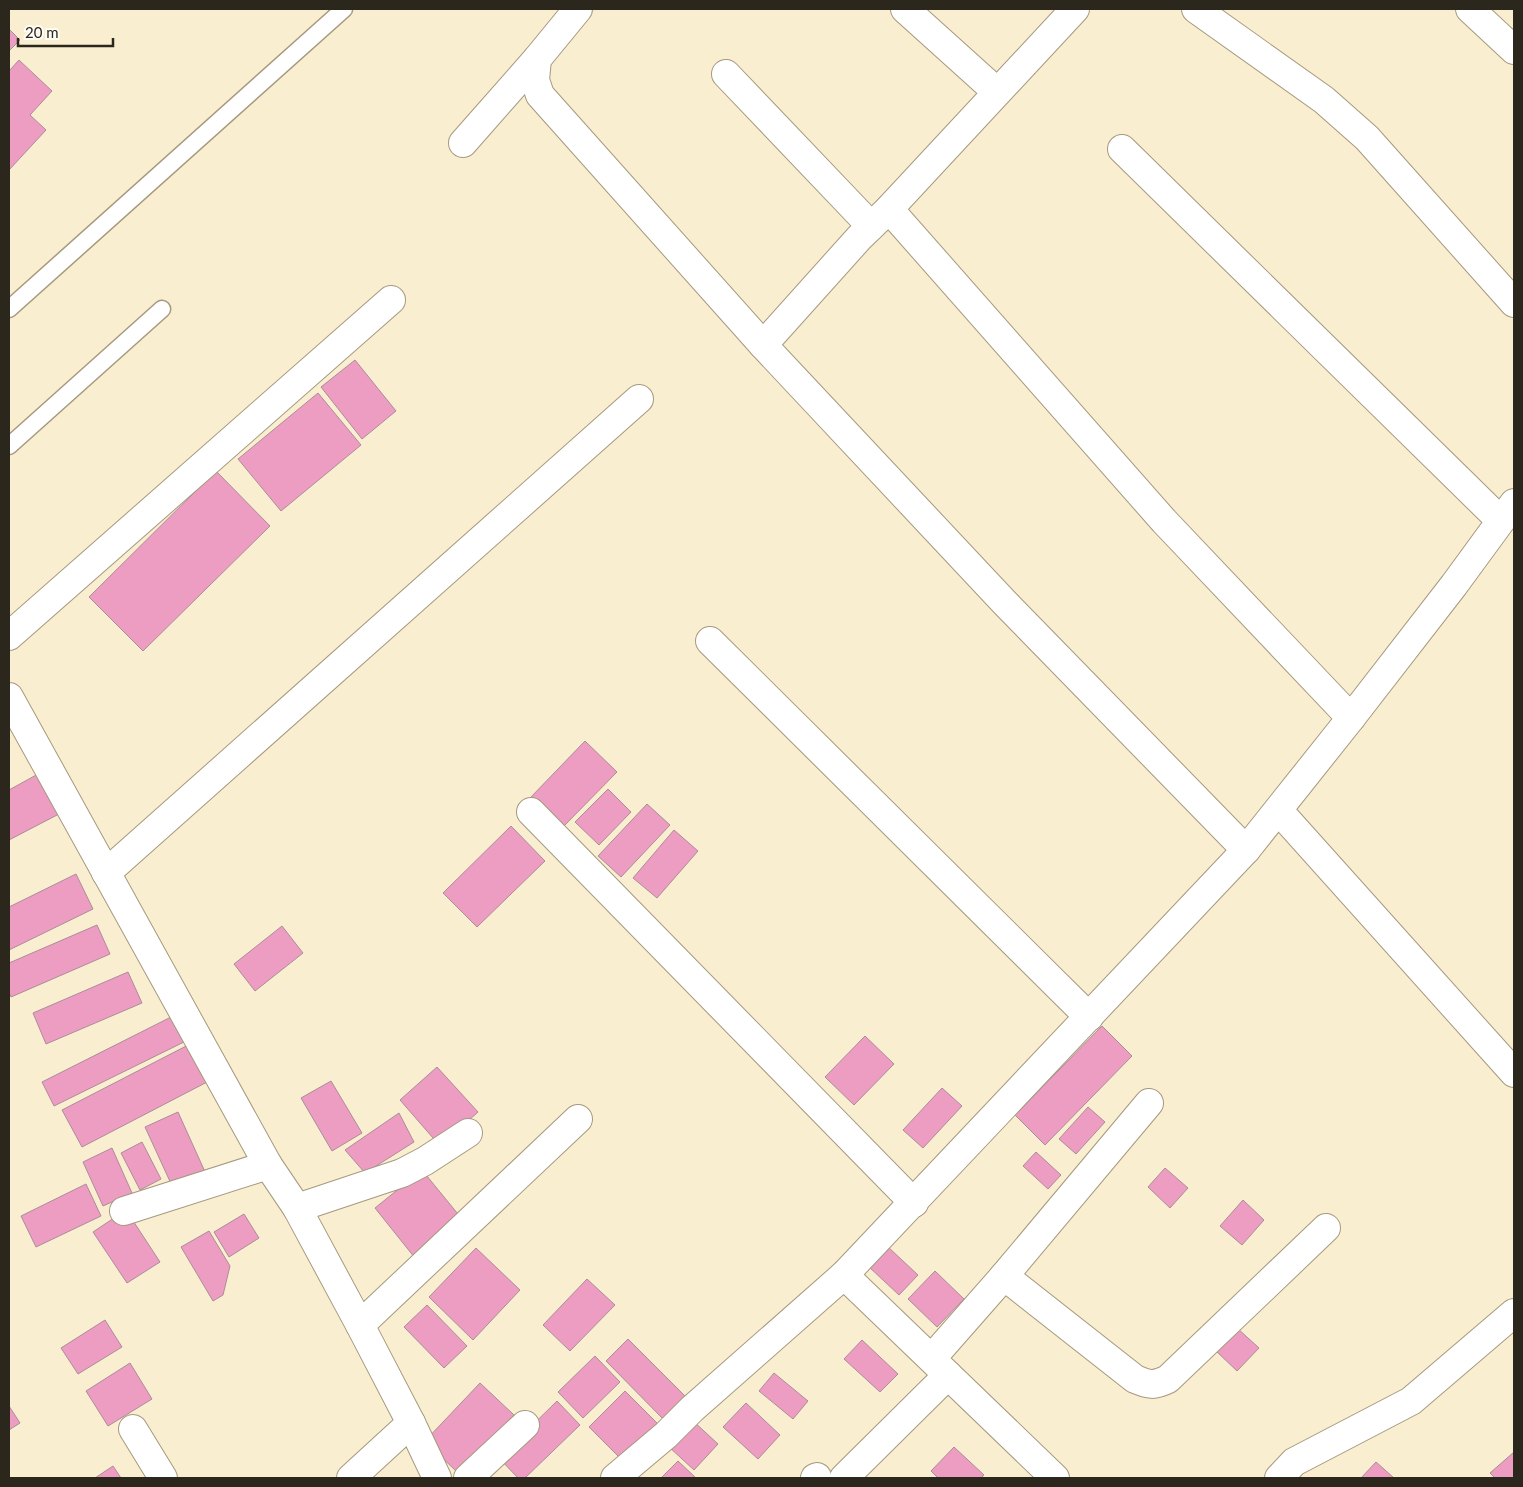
<svg xmlns="http://www.w3.org/2000/svg" width="1523" height="1487" viewBox="0 0 1523 1487" font-family="Lato,sans-serif">
	<style>
		.building { fill: #ee9dc2; stroke: #ab8c99 }
		.lines { fill: none; stroke-linecap: round; stroke-linejoin: round }
		.lane-casing { stroke: #a5997e; stroke-width: 19 }
		.street-casing { stroke: #a5997e; stroke-width: 30 }
		.lane { stroke: #fff; stroke-width: 16 }
		.street { stroke: #fff; stroke-width: 28 }
	</style>
	<rect width="100%" height="100%" fill="#faeed1"/>
	<g class="building">
		<polygon points="9,29 20,40 9,51"/>
		<polygon points="19,60 52,91 30,115 46,130 9,170 9,71"/>
		<polygon points="355,360 396,411 362,439 321,387"/>
		<polygon points="318,393 361,445 281,511 238,459"/>
		<polygon points="216,471 270,526 143,651 89,597"/>
		<polygon points="585,741 617,772 562,828 530,798"/>
		<polygon points="38,774 59,814 9,840 9,790"/>
		<polygon points="608,789 631,812 599,845 575,822"/>
		<polygon points="647,804 670,825 621,877 598,856"/>
		<polygon points="511,826 545,861 477,927 443,893"/>
		<polygon points="674,830 698,851 657,898 633,878"/>
		<polygon points="76,874 93,909 9,950 9,907"/>
		<polygon points="97,925 110,954 11,997 9,992 9,963"/>
		<polygon points="282,926 303,953 255,991 234,964"/>
		<polygon points="128,972 142,1003 46,1044 33,1013"/>
		<polygon points="173,1016 186,1041 54,1106 42,1082"/>
		<polygon points="1102,1026 1132,1056 1045,1145 1015,1115"/>
		<polygon points="865,1036 894,1064 854,1105 825,1077"/>
		<polygon points="192,1043 211,1080 82,1147 62,1110"/>
		<polygon points="437,1067 478,1112 440,1146 400,1100"/>
		<polygon points="331,1081 362,1133 332,1151 301,1098"/>
		<polygon points="942,1088 962,1106 923,1148 903,1130"/>
		<polygon points="1088,1107 1105,1122 1076,1154 1059,1139"/>
		<polygon points="178,1112 206,1174 173,1188 145,1127"/>
		<polygon points="399,1113 414,1142 365,1173 345,1150"/>
		<polygon points="142,1142 161,1179 140,1190 121,1153"/>
		<polygon points="112,1148 132,1193 103,1206 83,1162"/>
		<polygon points="1036,1152 1061,1175 1048,1189 1023,1166"/>
		<polygon points="1165,1168 1188,1188 1170,1208 1148,1187"/>
		<polygon points="422,1170 462,1219 415,1258 375,1208"/>
		<polygon points="86,1184 101,1216 36,1247 21,1216"/>
		<polygon points="1243,1200 1264,1220 1242,1245 1220,1226"/>
		<polygon points="126,1210 160,1262 127,1283 93,1232"/>
		<polygon points="244,1214 259,1238 229,1257 214,1232"/>
		<polygon points="209,1231 230,1266 223,1295 213,1301 181,1247"/>
		<polygon points="887,1246 918,1275 899,1295 868,1266"/>
		<polygon points="476,1248 520,1290 473,1340 429,1297"/>
		<polygon points="935,1271 964,1299 937,1327 908,1299"/>
		<polygon points="587,1279 615,1305 570,1351 543,1325"/>
		<polygon points="427,1305 467,1346 444,1368 404,1327"/>
		<polygon points="105,1320 122,1347 78,1374 61,1348"/>
		<polygon points="1237,1328 1259,1348 1237,1371 1215,1350"/>
		<polygon points="628,1339 690,1401 668,1424 606,1361"/>
		<polygon points="862,1340 898,1374 880,1392 844,1359"/>
		<polygon points="595,1356 620,1382 583,1418 558,1392"/>
		<polygon points="130,1363 152,1399 108,1426 86,1391"/>
		<polygon points="774,1373 808,1401 793,1419 759,1391"/>
		<polygon points="480,1383 514,1415 458,1473 425,1441"/>
		<polygon points="625,1391 659,1425 623,1461 589,1427"/>
		<polygon points="557,1401 580,1425 525,1478 518,1478 499,1458"/>
		<polygon points="746,1403 780,1435 758,1459 723,1427"/>
		<polygon points="9,1406 20,1423 9,1430"/>
		<polygon points="692,1420 718,1444 694,1470 668,1446"/>
		<polygon points="954,1447 984,1475 981,1478 938,1478 931,1471"/>
		<polygon points="1514,1452 1514,1478 1495,1478 1490,1473"/>
		<polygon points="678,1461 696,1478 661,1478"/>
		<polygon points="1376,1462 1394,1478 1361,1478"/>
		<polygon points="113,1466 121,1478 95,1478"/>
	</g>
	<g class="lines">
		<defs>
			<g id="lane">
				<polyline points="9,309 344,9"/>
				<polyline points="9,446 162,309"/>
			</g>
			<g id="street">
				<polyline points="578,9 537,59 535,80 540,95 763,345"/>
				<polyline points="905,9 997,92"/>
				<polyline points="1196,9 1324,100 1367,138 1514,303"/>
				<polyline points="1470,9 1514,50"/>
				<polyline points="726,74 871,226"/>
				<polyline points="463,143 537,59"/>
				<polyline points="1122,149 1500,520"/>
				<polyline points="889,209 1075,9"/>
				<polyline points="9,636 391,300"/>
				<polyline points="710,641 1089,1017"/>
				<polyline points="9,697 268,1165 297,1208 360,1325 411,1423 437,1478"/>
				<polyline points="1279,811 1514,1073"/>
				<polyline points="531,812 914,1203"/>
				<polyline points="1246,850 1005,603 763,345 859,238 889,209 1164,521 1351,718"/>
				<polyline points="106,873 639,399"/>
				<polyline points="297,1208 402,1173 425,1161 468,1133"/>
				<polyline points="124,1211 268,1165"/>
				<polyline points="844,1275 1055,1478"/>
				<path d="M1004,1276l131,103c14,6 19,7 33,0l158,-151"/>
				<polyline points="360,1325 578,1119"/>
				<polyline points="932,1358 1004,1276 1149,1103"/>
				<polyline points="133,1429 163,1478"/>
				<polyline points="351,1478 411,1423"/>
				<polyline points="468,1478 525,1425"/>
				<polyline points="615,1478 666,1435 692,1409 844,1275 1246,850 1351,718 1454,585 1514,503"/>
				<polyline points="815,1478 817,1477"/>
				<polyline points="844,1478 948,1375"/>
				<polyline points="1279,1478 1294,1462 1411,1401 1514,1313"/>
			</g>
		</defs>
		<use href="#lane" class="lane-casing"/>
		<use href="#street" class="street-casing"/>
		<use href="#lane" class="lane"/>
		<use href="#street" class="street"/>
	</g>
	<rect width="1523" height="1487" fill="none" stroke="#2c271c" stroke-width="20"/>
	<path d="M18 38v8h95v-8" fill="none" stroke="#2c271c" stroke-width="2.5"/>
	<text x="25" y="38" font-size="15" fill="#2c271c" stroke="#fefcf6" stroke-width="4" paint-order="stroke">20 m</text>
</svg>
